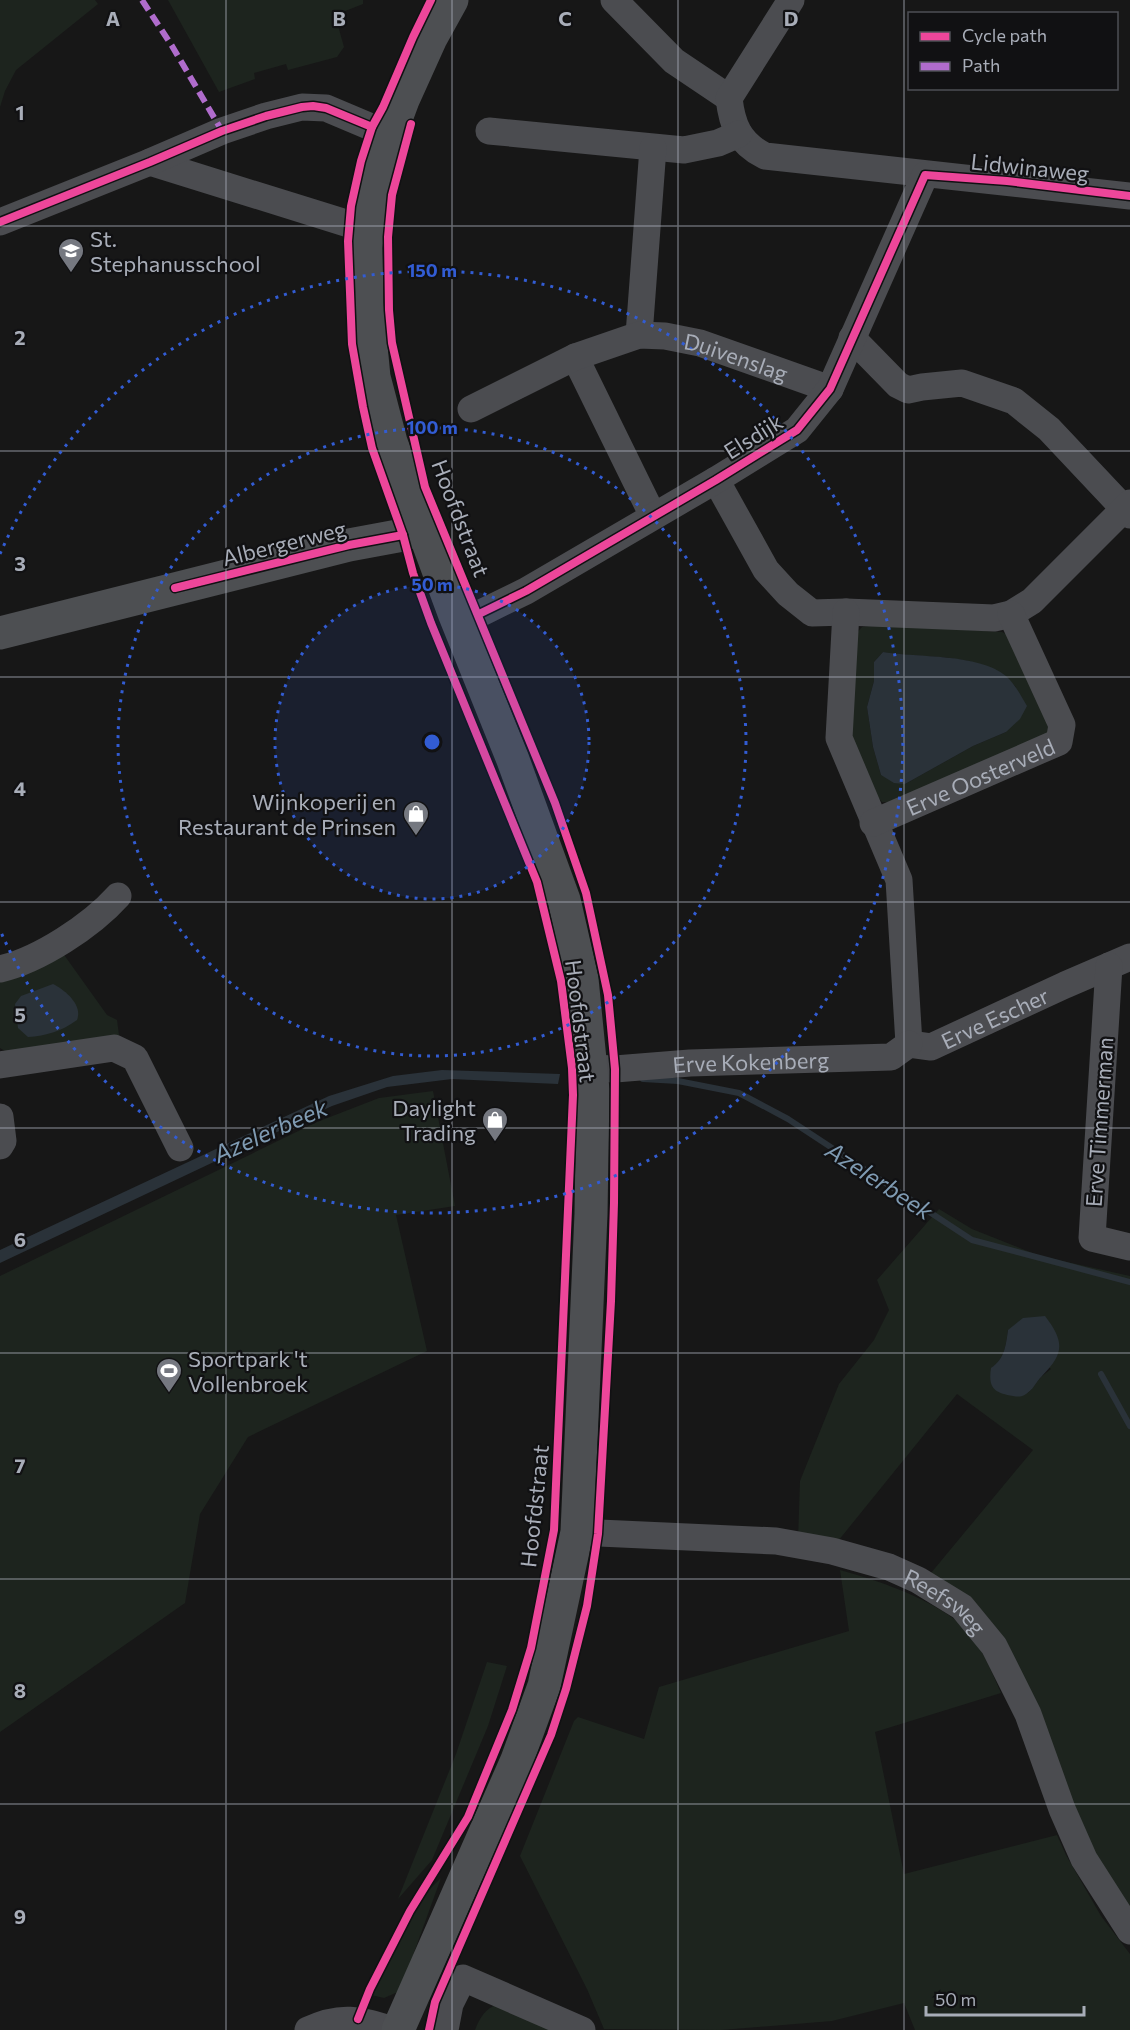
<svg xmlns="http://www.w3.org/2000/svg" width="1130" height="2030" viewBox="0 0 1130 2030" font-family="Commissioner,sans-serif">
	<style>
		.green { fill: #1d241e; fill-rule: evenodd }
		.water { fill: #2a3239 }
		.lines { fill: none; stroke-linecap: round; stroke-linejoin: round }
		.stream { stroke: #2a3239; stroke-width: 6 }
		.minor { stroke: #4b4c50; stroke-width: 27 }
		.major { stroke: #4d4f52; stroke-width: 33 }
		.quiet { stroke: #b06ccc; stroke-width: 6; stroke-dasharray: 12 6; stroke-linecap: butt }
		.cycleway-casing { stroke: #111113; stroke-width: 11 }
		.cycleway { stroke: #ed469a; stroke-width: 8 }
		.grid { fill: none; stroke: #a8adb8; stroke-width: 1.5; stroke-opacity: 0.55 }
		.ring { fill: none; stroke: #325cd3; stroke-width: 3; stroke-dasharray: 3 6 }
		.labels { text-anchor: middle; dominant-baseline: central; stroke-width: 4.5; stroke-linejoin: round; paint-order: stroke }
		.street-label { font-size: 22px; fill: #a8adb8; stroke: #111113 }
		.poi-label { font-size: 22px; fill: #a8adb8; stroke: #111113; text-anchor: start }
		.water-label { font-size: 24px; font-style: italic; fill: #7f9bb3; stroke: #111113 }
		.grid-label { font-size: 20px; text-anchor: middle; font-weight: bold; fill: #a8adb8; stroke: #111113; stroke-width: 4.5; stroke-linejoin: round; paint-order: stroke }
		.centre { fill: #325cd3; stroke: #111113; stroke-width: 3 }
		.ring-label { font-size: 18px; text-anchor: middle; font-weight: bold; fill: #325cd3; stroke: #111113; stroke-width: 4.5; stroke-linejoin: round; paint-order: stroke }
	</style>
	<rect width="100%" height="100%" fill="#171717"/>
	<g class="green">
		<polygon points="0,0 95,0 98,4 16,70 5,91 0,107"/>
		<polygon points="168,0 363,0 363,4 335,15 344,47 337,57 288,70 286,64 254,73 255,79 219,92"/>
		<path d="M880,625l122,7 12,6 37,95 -152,69h-17l-8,-9 -22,-46 -2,-107 12,-13zM883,652c46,8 99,-2 133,35l-10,45 -33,14 -68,38 -24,-9 -8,-28 -6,-40 7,-26v-19z"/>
		<polygon points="62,952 107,1015 117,1020 120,1042 12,1055 0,1048 0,982"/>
		<polygon points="433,1091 455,1206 396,1215 427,1351 248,1437 200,1514 185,1603 0,1732 0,1276 317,1122 379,1098"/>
		<path d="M939,1209l33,20 68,27 90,20v648l-9,-12 -89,-202 -106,-131 107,-129 -76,-56 -123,152 -36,-6 2,-59 39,-97 35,-44 15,-30 -12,-30zM1008,1330l43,39 -10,8 -13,16 -37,-24c14,-10 15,-25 17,-39z"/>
		<path d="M840,1570c40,11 110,34 134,69 10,14 20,38 27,54l-126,39 29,142 153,-39 9,20 35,61 29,38v76h-215l-11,-27 -72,18 -111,9 -117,-1 -17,-40 -67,-133 54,-135 4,-4 66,22 15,-52 190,-56z"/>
		<polygon points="487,1662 507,1666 488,1726 432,1860 398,1899 456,1754"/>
		<polygon points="441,1878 400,1991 384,1998 371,1995 371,1992 421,1898"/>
		<path d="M498,2004l53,26h-76c5,-13 10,-21 23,-26z"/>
	</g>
	<g class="water">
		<path d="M883,652c35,6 95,1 123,24 9,8 15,20 21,30l-7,13 -14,13 -33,14 -68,38 -11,-1 -13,-8 -8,-28 -6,-40 7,-26v-19z"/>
		<path d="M53,984c12,6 30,21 24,36 -15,11 -31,16 -49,17l-10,-9 -3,-24 6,-8z"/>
		<polygon points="442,1070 560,1074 558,1084 452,1079 387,1087 332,1106 0,1263 0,1250 329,1096 393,1076"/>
		<path d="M1045,1316c19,25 20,37 -3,60 -6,6 -9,14 -16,18 -4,3 -8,3 -13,2 -19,-3 -25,-8 -22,-28 14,-9 15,-24 17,-38l15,-12z"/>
	</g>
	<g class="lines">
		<g class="stream">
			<polyline points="643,1079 678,1081 739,1093 788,1119 972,1240 1130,1282"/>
			<polyline points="1101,1374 1130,1426"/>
		</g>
		<g class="minor">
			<polyline points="614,0 674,61 729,98"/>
			<path d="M791,0l-62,98c3,27 10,45 36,58l365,40"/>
			<polyline points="489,131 684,150 718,143 739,134"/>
			<polyline points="150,162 349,224 367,227"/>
			<polyline points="0,222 150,162 222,131 266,116 302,107 326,108 390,135"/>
			<polyline points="639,335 653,148"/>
			<polyline points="852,338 898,385 908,390 922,387 962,383 1014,401 1049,429 1130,515"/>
			<polyline points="575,357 653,516"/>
			<path id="s1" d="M471,409l104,-52 64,-22 26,1 35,7 130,46"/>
			<polyline points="716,480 766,570 788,594 812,613 846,612 994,618 1011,614 1032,601 1130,503"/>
			<path id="s2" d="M846,612l-7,126 60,142 10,164 22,3 134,-62 65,-28"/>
			<polyline points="479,614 526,591 716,480 797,430 830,389 925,175"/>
			<path id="s3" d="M873,823l186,-81 3,-17 -51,-111"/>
			<polyline points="1109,966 1092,1238 1130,1247"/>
			<path d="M0,969c39,-9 91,-43 118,-73"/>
			<polyline points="0,1065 114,1048 135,1058 180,1148"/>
			<path id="s4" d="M591,1068l24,1 75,-6 201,-6 18,-13"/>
			<polyline points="0,1117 3,1141 0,1146"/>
			<path id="s5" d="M577,1532l199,9 56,10 57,16 29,13 44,27 32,39 34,68 34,95 22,50 46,72"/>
			<path d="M308,2030c34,-16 52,-10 85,0"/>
			<polyline points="445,2030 450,2004 463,1978 582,2030"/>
		</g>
		<g class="major">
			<polyline points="0,633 349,545 403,535 422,527"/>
			<polyline points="398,2030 517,1760 544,1686 577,1532 591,1214 593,1090 582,979 564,900 513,760 454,613 391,442 374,377 367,304 366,247 372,197 390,135 403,100 431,38 452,0"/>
		</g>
		<polyline class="quiet" points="142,0 172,46 222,131"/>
		<defs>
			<g id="cycleway">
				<polyline points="411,124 392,195 388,237 389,310 392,343 425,487 555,803 586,893 608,995 615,1069 614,1203 611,1301 598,1534 587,1606 566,1689 551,1735 435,2002 429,2030"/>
				<polyline points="0,222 150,162 222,131 266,116 302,107 313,106 326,108 372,127"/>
				<polyline points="175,588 349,545 403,535"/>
				<polyline points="479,614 526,591 716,480 797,430 830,389 925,175 1007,181 1130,196"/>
				<polyline points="358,2019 370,1989 410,1911 468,1817 512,1710 531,1648 554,1530 573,1095 572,1068 561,981 537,882 431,623 413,573 403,535 372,448 363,407 352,344 348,241 351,206 361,161 372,127 383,107 413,37 431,0"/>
			</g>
		</defs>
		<use href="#cycleway" class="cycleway-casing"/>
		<use href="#cycleway" class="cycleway"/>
	</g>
	<path class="grid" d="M226,0v2030M452,0v2030M678,0v2030M904,0v2030M0,226h1130M0,451h1130M0,677h1130M0,902h1130M0,1128h1130M0,1353h1130M0,1579h1130M0,1804h1130"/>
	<circle cx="432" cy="742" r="157" fill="#325cd3" fill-opacity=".12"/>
	<g class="ring">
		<circle cx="432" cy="742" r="157"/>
		<circle cx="432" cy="742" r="314"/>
		<path d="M0 554A471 471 0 1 1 0 930"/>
	</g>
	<defs>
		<symbol id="school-pin" viewBox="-11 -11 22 30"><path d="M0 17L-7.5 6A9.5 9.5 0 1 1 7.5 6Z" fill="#757880" stroke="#111113"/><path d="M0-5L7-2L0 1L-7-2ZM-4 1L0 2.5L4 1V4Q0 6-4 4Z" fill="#fff"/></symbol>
		<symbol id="shop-pin" viewBox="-11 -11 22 30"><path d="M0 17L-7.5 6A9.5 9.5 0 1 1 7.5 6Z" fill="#757880" stroke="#111113"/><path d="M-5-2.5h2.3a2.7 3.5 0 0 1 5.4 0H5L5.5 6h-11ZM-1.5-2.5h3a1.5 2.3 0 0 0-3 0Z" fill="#fff"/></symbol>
		<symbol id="stadium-pin" viewBox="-11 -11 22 30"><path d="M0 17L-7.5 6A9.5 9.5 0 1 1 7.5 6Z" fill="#757880" stroke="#111113"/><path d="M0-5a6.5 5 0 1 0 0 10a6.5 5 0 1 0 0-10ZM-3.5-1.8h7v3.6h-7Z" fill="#fff"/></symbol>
	</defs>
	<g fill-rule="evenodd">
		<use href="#school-pin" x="56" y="236" width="30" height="40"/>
		<use href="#shop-pin" x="401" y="799" width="30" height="40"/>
		<use href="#shop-pin" x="480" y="1105" width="30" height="40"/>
		<use href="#stadium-pin" x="154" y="1356" width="30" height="40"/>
	</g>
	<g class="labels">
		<g class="street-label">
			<text transform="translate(1030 167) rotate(6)">Lidwinaweg</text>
			<text stroke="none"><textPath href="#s1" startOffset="284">Duivenslag</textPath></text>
			<text transform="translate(753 436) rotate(-32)">Elsdijk</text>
			<text transform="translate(461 518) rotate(69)">Hoofdstraat</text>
			<text transform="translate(284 543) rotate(-14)">Albergerweg</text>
			<text stroke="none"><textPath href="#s3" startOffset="117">Erve Oosterveld</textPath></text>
			<text stroke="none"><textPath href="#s2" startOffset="537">Erve Escher</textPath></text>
			<text transform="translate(581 1021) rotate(83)">Hoofdstraat</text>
			<text stroke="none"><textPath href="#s4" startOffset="160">Erve Kokenberg</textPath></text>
			<text transform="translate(1099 1122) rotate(-86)">Erve Timmerman</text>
			<text transform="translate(534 1506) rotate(-84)">Hoofdstraat</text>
			<text stroke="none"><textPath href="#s5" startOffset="382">Reefsweg</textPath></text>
		</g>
		<g class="poi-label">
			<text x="90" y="238">St.<tspan x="90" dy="25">Stephanusschool</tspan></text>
			<text x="396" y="801" text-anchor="end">Wijnkoperij en<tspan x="396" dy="25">Restaurant de Prinsen</tspan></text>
			<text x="476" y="1107" text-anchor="end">Daylight<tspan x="476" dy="25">Trading</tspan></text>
			<text x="188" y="1358">Sportpark 't<tspan x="188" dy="25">Vollenbroek</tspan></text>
		</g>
		<g class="water-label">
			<text transform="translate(270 1130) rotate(-24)">Azelerbeek</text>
			<text transform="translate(880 1180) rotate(33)">Azelerbeek</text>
		</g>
	</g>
	<g class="grid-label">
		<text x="113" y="26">A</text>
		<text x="339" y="26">B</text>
		<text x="565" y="26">C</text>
		<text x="791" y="26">D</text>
		<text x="20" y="120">1</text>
		<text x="20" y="345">2</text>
		<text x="20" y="571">3</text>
		<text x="20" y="796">4</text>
		<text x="20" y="1022">5</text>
		<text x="20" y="1247">6</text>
		<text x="20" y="1473">7</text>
		<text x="20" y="1698">8</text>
		<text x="20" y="1924">9</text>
	</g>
	<circle cx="432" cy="742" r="9" class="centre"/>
	<g class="ring-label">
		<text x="432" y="277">150 m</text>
		<text x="432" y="434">100 m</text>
		<text x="432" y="591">50 m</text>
	</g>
	<rect x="908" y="12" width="210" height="78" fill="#111113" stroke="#4d4f55" stroke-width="1.5"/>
	<rect x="920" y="32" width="30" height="9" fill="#ed469a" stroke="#4d4f55" stroke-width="1.5"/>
	<text x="962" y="42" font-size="18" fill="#a8adb8">Cycle path</text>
	<rect x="920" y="62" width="30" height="9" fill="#b06ccc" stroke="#4d4f55" stroke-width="1.5"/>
	<text x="962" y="72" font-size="18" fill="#a8adb8">Path</text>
	<path d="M926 2006v9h158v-9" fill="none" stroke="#a8adb8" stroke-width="3"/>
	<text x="935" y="2006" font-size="18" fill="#a8adb8" stroke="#111113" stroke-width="4.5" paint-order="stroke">50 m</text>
</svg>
